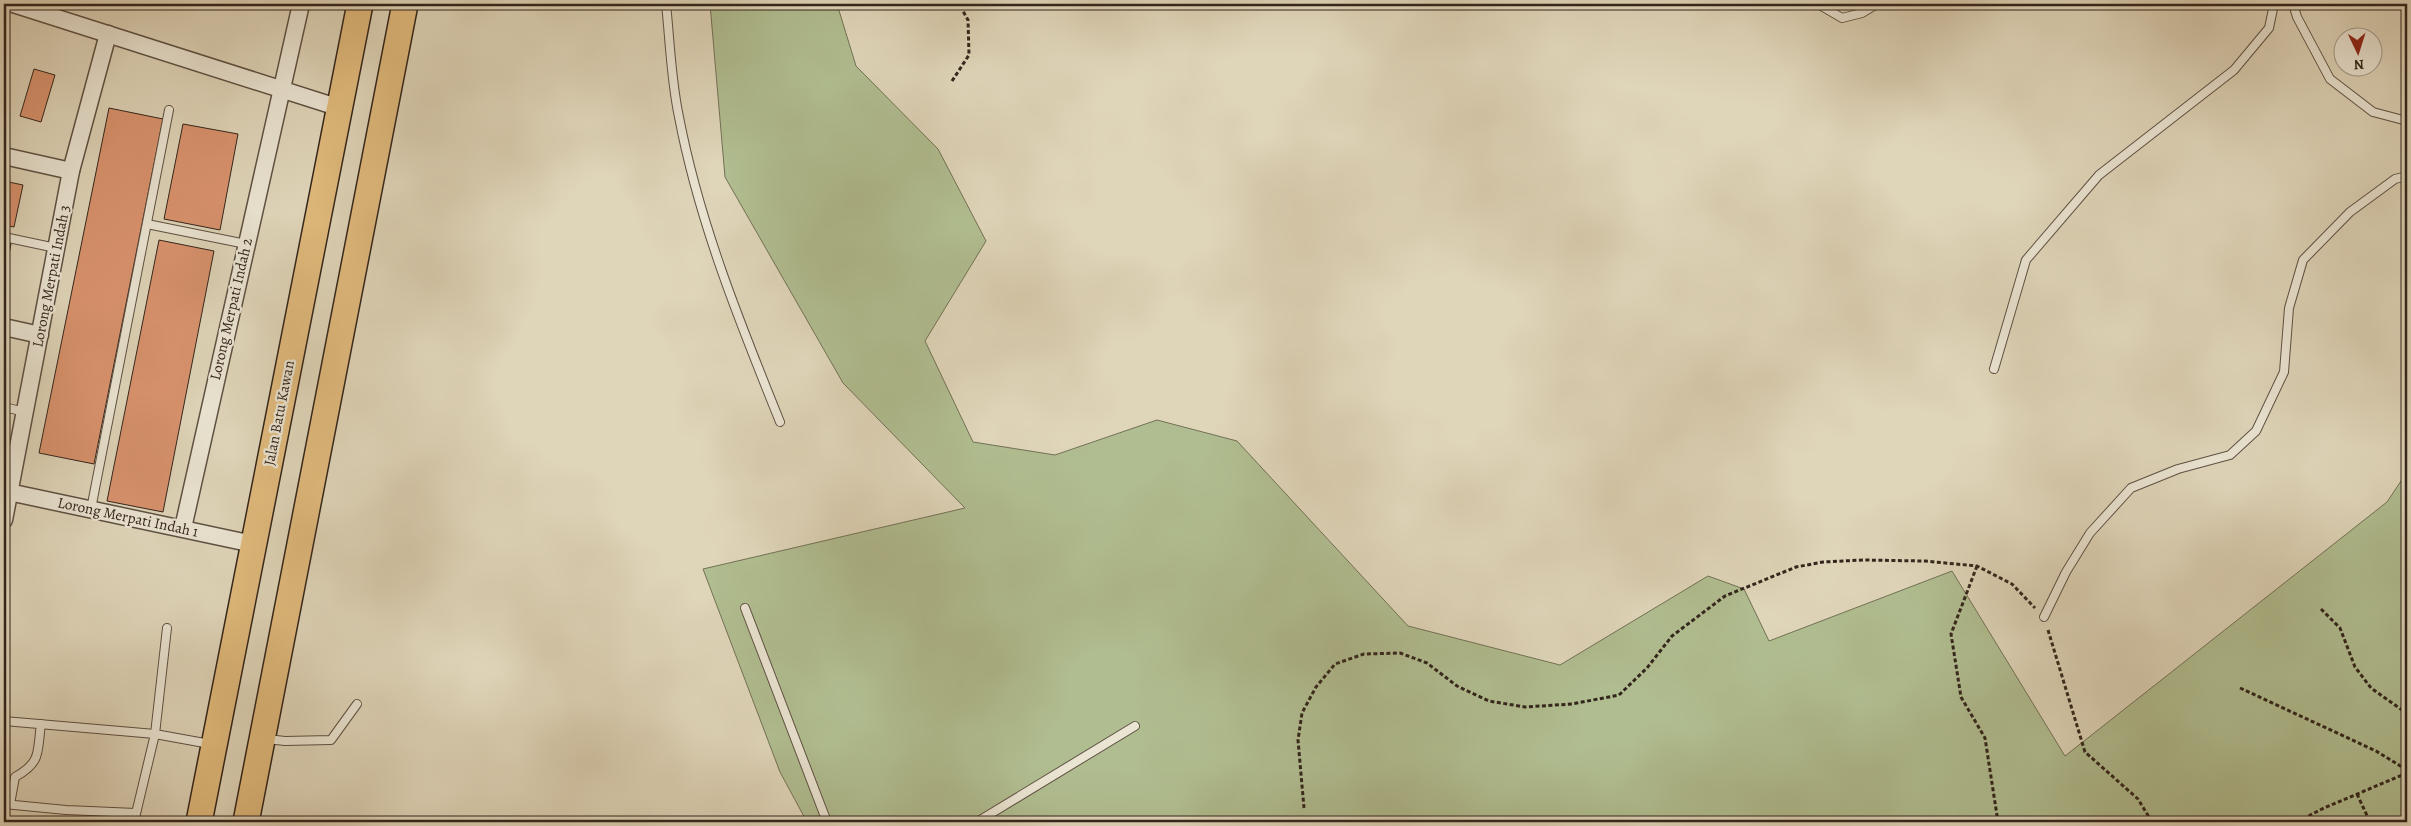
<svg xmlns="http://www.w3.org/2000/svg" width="2411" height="826" viewBox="0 0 2411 826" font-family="Alegreya,serif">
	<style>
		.green { fill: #b0bd90; stroke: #727156 }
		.building { fill: #d9936e; stroke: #33251c }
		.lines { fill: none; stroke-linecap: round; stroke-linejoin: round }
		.service-casing { stroke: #5e5143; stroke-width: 10 }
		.minor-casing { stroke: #5e5143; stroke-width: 19 }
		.primary-casing { stroke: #33251c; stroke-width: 28 }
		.path { stroke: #33251c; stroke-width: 3; stroke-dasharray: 4 2.5; stroke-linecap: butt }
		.service { stroke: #eae4d2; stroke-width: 8 }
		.minor { stroke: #eae4d2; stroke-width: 16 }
		.primary { stroke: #e0ba7c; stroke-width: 25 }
		.labels { text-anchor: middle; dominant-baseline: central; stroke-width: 4.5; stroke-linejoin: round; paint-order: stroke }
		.street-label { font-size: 15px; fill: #33251c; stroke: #eae4d2 }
	</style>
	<rect width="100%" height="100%" fill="#dfd5b9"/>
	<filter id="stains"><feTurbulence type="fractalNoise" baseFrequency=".004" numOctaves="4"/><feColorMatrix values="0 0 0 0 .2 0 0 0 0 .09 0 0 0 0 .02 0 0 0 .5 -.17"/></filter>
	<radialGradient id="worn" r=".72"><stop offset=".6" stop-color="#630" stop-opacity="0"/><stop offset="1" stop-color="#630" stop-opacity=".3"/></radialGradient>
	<polygon class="green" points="710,4 837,4 856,66 938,149 986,241 925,341 973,442 1055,455 1157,420 1237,441 1408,626 1560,665 1708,576 1744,589 1769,641 1952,571 2065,756 2387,502 2407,472 2407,822 807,822 780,772 703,569 965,508 843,383 725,177"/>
	<g class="building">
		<polygon points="34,69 55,75 41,122 20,116"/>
		<polygon points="109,108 163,119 94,464 39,453"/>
		<polygon points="183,124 238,134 220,230 164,219"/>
		<polygon points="4,181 23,185 14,227 4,225"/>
		<polygon points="159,240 214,251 163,512 107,501"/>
		<polygon points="4,242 11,244 4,280"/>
		<polygon points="4,347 9,348 4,373"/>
	</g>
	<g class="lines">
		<defs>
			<g id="service">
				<path d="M666,4c4,37 5,76 13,113 20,105 61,206 101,305"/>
				<polyline points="1818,4 1842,18 1862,13 1877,4"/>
				<polyline points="2293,4 2297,17 2330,79 2373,112 2407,121"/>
				<polyline points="147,224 246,244"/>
				<polyline points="4,237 56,248"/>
				<polyline points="1994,369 2026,260 2099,175 2234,70 2269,28 2274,4"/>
				<polyline points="4,407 25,412"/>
				<polyline points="91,509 169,110"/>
				<polyline points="745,608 827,822"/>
				<polyline points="2044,617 2066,572 2090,533 2131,488 2178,469 2230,455 2256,431 2284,372 2289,308 2303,260 2350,212 2395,179 2407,176"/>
				<polyline points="4,721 155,734 210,744"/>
				<polyline points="267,739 285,741 331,740 357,704"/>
				<polyline points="4,804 66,810 136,813"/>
				<path d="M10,804l5,-27c27,-15 22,-25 26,-53"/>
				<polyline points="1304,821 1305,822"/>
				<polyline points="134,822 155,734 167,628"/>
				<polyline points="977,822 1135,726"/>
			</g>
			<g id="minor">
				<polyline points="13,4 340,108"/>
				<polyline points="4,156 71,171"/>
				<polyline points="4,327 40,335"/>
				<polyline points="4,491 253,544"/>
				<polyline points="4,520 71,171 108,34"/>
				<polyline points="183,528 301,4"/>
			</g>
			<g id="primary">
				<polyline points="199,822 360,4"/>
				<polyline points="246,822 405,4"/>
			</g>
		</defs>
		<use href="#service" class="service-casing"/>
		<use href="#minor" class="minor-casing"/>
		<use href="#primary" class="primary-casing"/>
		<g class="path">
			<polyline points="952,81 969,55 968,20 959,4"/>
			<polyline points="1977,566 1951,634 1961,697 1985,738 1998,822"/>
			<polyline points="2321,609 2340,628 2355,667 2371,688 2405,712 2407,717"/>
			<polyline points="2048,630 2085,752 2138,799 2152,822"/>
			<polyline points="2240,688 2376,751 2407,770"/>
			<polyline points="2357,794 2370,822"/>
			<polyline points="1304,808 1298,740 1302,713 1316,687 1335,664 1364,654 1400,653 1427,663 1457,686 1489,701 1525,707 1572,704 1619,695 1647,668 1672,636 1725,596 1796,567 1823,562 1863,560 1925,561 1977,566 2012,584 2035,608"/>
			<polyline points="2297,822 2324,808 2407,773"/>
		</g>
		<use href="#service" class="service"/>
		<use href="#minor" class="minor"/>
		<use href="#primary" class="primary"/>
	</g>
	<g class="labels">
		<g class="street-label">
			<text transform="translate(51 276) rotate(-79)">Lorong Merpati Indah 3</text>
			<text transform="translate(231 309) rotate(-77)">Lorong Merpati Indah 2</text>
			<text transform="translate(279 413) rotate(-79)">Jalan Batu Kawan</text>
			<text transform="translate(128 517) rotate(12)">Lorong Merpati Indah 1</text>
		</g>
	</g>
	<rect width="2411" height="826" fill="none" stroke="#dfd5b9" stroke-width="20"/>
	<rect x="5" y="5" width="2401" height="816" fill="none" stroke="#33251c" stroke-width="2.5"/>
	<rect x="10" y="10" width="2391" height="806" fill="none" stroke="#33251c"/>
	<g transform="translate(2358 52) rotate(176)"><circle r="24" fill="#eae4d2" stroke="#a19889"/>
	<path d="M0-4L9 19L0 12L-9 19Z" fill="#8f2418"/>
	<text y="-8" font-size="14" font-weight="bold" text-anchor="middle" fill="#33251c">N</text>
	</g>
	<rect width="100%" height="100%" filter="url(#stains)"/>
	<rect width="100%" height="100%" fill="url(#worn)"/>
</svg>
